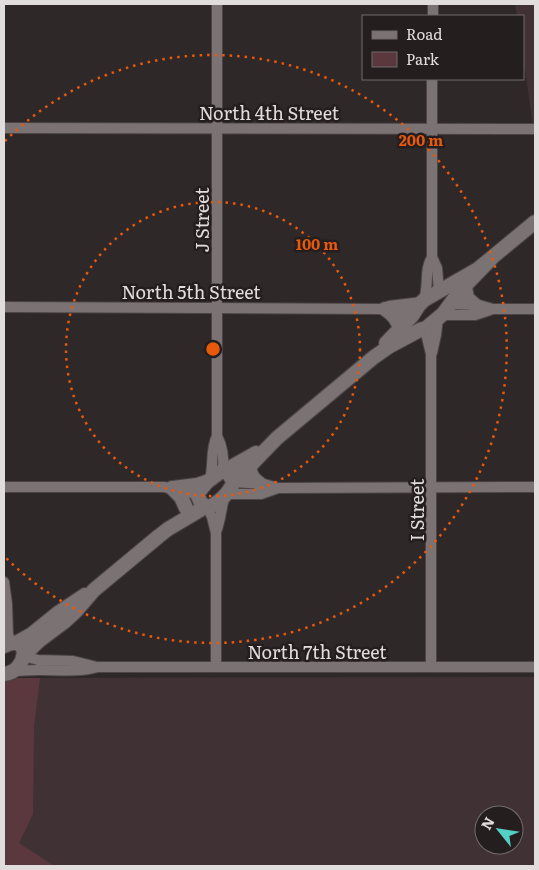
<svg xmlns="http://www.w3.org/2000/svg" width="539" height="870" viewBox="0 0 539 870" font-family="Literata,serif">
	<style>
		.built { fill: #403234; fill-rule: evenodd }
		.green { fill: #5b383e }
		.lines { fill: none; stroke-linecap: round; stroke-linejoin: round }
		.minor-casing { stroke: #4c4546; stroke-width: 12 }
		.secondary-casing { stroke: #4c4546; stroke-width: 16 }
		.minor { stroke: #7b7273; stroke-width: 10 }
		.secondary { stroke: #7b7273; stroke-width: 14 }
		.ring { fill: none; stroke: #e8590c; stroke-width: 2.5; stroke-dasharray: 2.5 5 }
		.labels { text-anchor: middle; dominant-baseline: central; stroke-width: 5; stroke-linejoin: round; paint-order: stroke }
		.street-label { font-size: 18px; fill: #e2dddd; stroke: #251e1f }
		.centre { fill: #e8590c; stroke: #251e1f; stroke-width: 2.5 }
		.ring-label { font-size: 15px; text-anchor: middle; font-weight: bold; fill: #e8590c; stroke: #251e1f; stroke-width: 5; stroke-linejoin: round; paint-order: stroke }
	</style>
	<rect width="100%" height="100%" fill="#2f2829"/>
	<g class="built">
		<polygon points="515,4 535,4 535,140 523,56 523,16 517,16"/>
		<path d="M535,677v189h-531v-186l2,-1 34,-1zM484,815h30v30h-30z"/>
	</g>
	<polygon class="green" points="12,678 40,678 34,726 33,814 19,843 54,866 4,866 4,681"/>
	<g class="lines">
		<defs>
			<g id="minor">
				<polyline points="433,16 433,4"/>
				<polyline points="4,128 535,129"/>
				<polyline points="432,257 437,268 439,291"/>
				<path d="M424,300c5,-15 0,-30 8,-43v-178"/>
				<polyline points="450,304 479,305 493,309 535,309"/>
				<polyline points="389,306 422,302"/>
				<polyline points="4,307 379,309 414,312"/>
				<polyline points="441,315 475,315 493,309"/>
				<polyline points="425,329 431,354 431,666"/>
				<polyline points="432,353 436,335 438,318"/>
				<path d="M217,436c6,11 7,22 6,34"/>
				<path d="M210,479c4,-14 0,-29 7,-43v-432"/>
				<polyline points="234,482 264,484 278,488 535,487"/>
				<polyline points="173,486 197,483 209,479"/>
				<polyline points="4,487 164,487 197,494"/>
				<polyline points="226,494 261,494 278,488"/>
				<polyline points="208,508 212,517 216,533 216,666"/>
				<path d="M216,532c5,-12 5,-25 9,-37"/>
				<polyline points="4,582 7,604 8,635 11,641 14,643"/>
				<polyline points="24,656 38,660 73,661 97,667"/>
				<path d="M12,672c28,-6 58,3 86,-5h437"/>
			</g>
			<g id="secondary">
				<polyline points="465,287 467,298 475,305"/>
				<path d="M385,309c8,5 13,11 15,20"/>
				<polyline points="386,343 412,316 419,305 424,300 478,269 535,222"/>
				<path d="M250,465c-1,9 3,14 10,19"/>
				<path d="M223,470l4,2 7,10c-7,13 -13,19 -26,26l-7,-5 -4,-9 10,-12z"/>
				<polyline points="224,471 256,453"/>
				<polyline points="233,480 246,470 277,438 374,357 390,346 418,331 422,329 425,329 443,314 460,291 491,259"/>
				<polyline points="172,488 181,497 186,508"/>
				<polyline points="16,643 32,634 58,613 85,595"/>
				<path d="M4,646c28,-14 24,26 0,28"/>
				<polyline points="24,655 40,640 64,622 76,611 94,590 159,536 168,529 205,507"/>
			</g>
		</defs>
		<use href="#minor" class="minor-casing"/>
		<use href="#secondary" class="secondary-casing"/>
		<use href="#minor" class="minor"/>
		<use href="#secondary" class="secondary"/>
	</g>
	<g class="ring">
		<circle cx="213" cy="349" r="147"/>
		<path d="M5 141A294 294 0 1 1 5 557"/>
	</g>
	<g class="labels">
		<g class="street-label">
			<text x="269" y="112">North 4th Street</text>
			<text transform="translate(201 220) rotate(-90)">J Street</text>
			<text x="191" y="291">North 5th Street</text>
			<text transform="translate(416 510) rotate(-90)">I Street</text>
			<text x="317" y="651">North 7th Street</text>
		</g>
	</g>
	<circle cx="213" cy="349" r="8" class="centre"/>
	<g class="ring-label">
		<text x="421" y="146">200 m</text>
		<text x="317" y="250">100 m</text>
	</g>
	<rect width="539" height="870" fill="none" stroke="#e2dddd" stroke-width="10"/>
	<rect x="362" y="15" width="162" height="65" fill="#251e1f" stroke="#716a6b"/>
	<rect x="372" y="31" width="25" height="8" fill="#7b7273" stroke="#716a6b"/>
	<text x="406" y="40" font-size="15" fill="#e2dddd">Road</text>
	<rect x="372" y="52" width="25" height="15" fill="#5b383e" stroke="#716a6b"/>
	<text x="406" y="65" font-size="15" fill="#e2dddd">Park</text>
	<g transform="translate(499 830) rotate(300)"><circle r="24" fill="#251e1f" stroke="#716a6b"/>
	<path d="M0-4L9 19L0 12L-9 19Z" fill="#55cec5"/>
	<text y="-8" font-size="14" font-weight="bold" text-anchor="middle" fill="#e2dddd">N</text>
	</g>
</svg>
